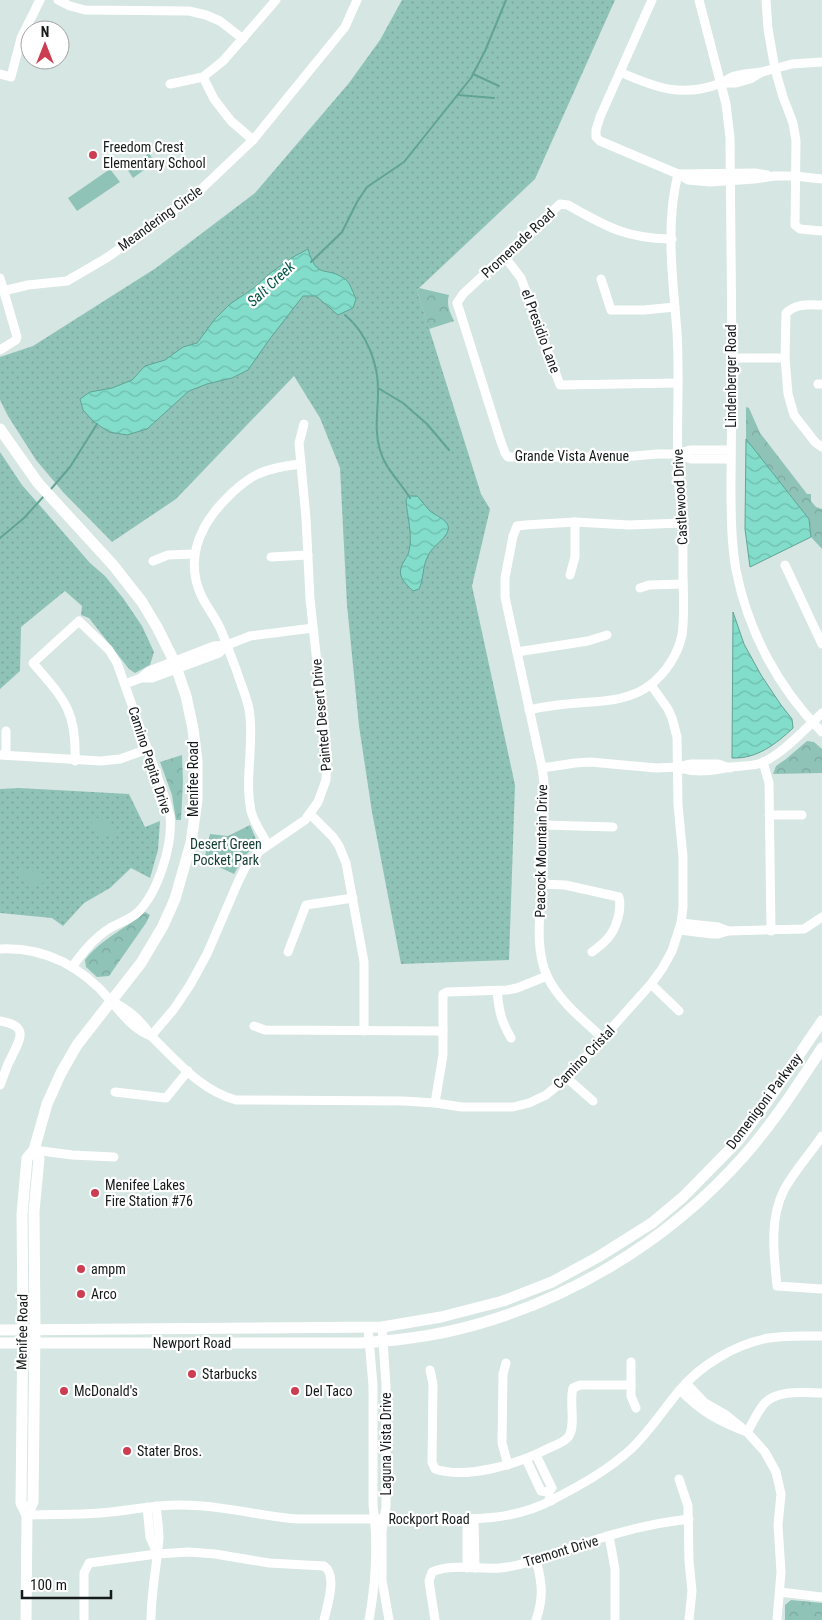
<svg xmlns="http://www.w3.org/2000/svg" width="822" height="1620" viewBox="0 0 822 1620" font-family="'Roboto Condensed',sans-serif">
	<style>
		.grass { fill: url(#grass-dots) }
		.park { fill: url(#park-crowns) }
		.pitch { fill: #90c3b8 }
		.water { fill: url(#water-waves); stroke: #61a395 }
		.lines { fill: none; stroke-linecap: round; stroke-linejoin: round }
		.stream { stroke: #61a395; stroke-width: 2 }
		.minor { stroke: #fff; stroke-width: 9 }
		.major { stroke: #fff; stroke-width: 11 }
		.poi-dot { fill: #cd3d51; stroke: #fff; stroke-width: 2 }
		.labels { text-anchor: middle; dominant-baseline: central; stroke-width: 4.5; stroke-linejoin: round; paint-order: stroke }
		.poi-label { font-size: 14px; fill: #151b1a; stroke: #fff; text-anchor: start }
		.street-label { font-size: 14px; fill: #151b1a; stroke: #fff }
		.park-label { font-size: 14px; fill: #123d35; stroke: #fff }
		.water-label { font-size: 15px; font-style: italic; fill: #005549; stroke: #fff }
	</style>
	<defs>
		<pattern id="grass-dots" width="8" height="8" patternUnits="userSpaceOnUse" patternTransform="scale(1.25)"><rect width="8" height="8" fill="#90c3b8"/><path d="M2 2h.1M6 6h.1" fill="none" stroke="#7ba79e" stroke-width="1.8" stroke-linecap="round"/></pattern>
		<pattern id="park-crowns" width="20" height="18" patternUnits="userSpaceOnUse" patternTransform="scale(1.25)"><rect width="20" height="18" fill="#90c3b8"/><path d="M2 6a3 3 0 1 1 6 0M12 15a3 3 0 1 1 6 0" fill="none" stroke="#7ba79e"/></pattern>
		<pattern id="water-waves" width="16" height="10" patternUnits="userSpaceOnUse" patternTransform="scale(1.25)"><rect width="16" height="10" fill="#82ddca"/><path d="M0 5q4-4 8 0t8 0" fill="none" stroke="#6fbdad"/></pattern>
	</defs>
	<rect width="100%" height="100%" fill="#d6e6e2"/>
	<g class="grass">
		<polygon points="402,0 615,0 535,179 417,290 481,494 490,509 472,586 515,785 509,960 401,964 372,812 359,726 347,605 340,468 320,418 294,376 176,499 112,542 63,492 36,460 8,416 0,400 0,357 33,346 156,268 255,193 349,83 380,40"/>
		<polygon points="0,452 22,485 90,563 105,576 123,598 142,626 154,652 150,665 135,673 129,669 89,618 81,615 82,606 65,591 21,627 20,671 0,689"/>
		<polygon points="19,788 129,794 145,827 160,821 158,850 150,878 131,868 110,888 84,903 63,926 52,918 0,913 0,789"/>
	</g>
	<g class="park">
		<polygon points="149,153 155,162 133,178 127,169"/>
		<path d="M419,288l30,7c-3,10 1,17 5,26l-25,8 -12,-39z"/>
		<polygon points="746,407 749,408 760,433 807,494 811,494 811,501 816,507 822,509 822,549 811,537 809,519 746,439"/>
		<polygon points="807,741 814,742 822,749 822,773 773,774 776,766 786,759"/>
		<polygon points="182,755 183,782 181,820 176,820 172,795 160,762"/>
		<polygon points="250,825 256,839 255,845 243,858 234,874 204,860 210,834 228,836"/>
		<path d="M145,912l5,3 -4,8 -37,53 -12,1 -11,-10 -1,-7c17,-22 39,-30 60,-48z"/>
		<polygon points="791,1600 822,1603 822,1620 785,1620 785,1605"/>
	</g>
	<g class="pitch">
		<polygon points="110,169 120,182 77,211 68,198"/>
		<path d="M100,817l7,7 7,3 1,4 -3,5c-11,2 -14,-5 -20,-12v-4z"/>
		<polygon points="21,871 39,872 44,874 46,878 44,882 34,886 20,879 19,872"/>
	</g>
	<g class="water">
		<path d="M308,249c9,32 18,16 37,30 5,3 8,14 11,20l-3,9 -15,7 -22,-19h-13l-34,44 -21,30 -16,8 -25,6 -18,7 -42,38 -20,6 -18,-3 -15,-10 -11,-12 -3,-11 10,-7 22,-4 20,-8 13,-14 20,-6 18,-13 14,-4 18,-24 15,-15 24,-16 15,-14 24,-17z"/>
		<polygon points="746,439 809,519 811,537 750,567 745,529"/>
		<path d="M408,496h9c5,5 8,10 13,15 7,6 26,11 15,25 -5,7 -13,11 -17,20 -6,11 -4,23 -9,33l-6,2c-4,-4 -10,-9 -12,-15 -3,-11 6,-16 8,-25 4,-16 -2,-35 -3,-51z"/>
		<path d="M733,612l11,32 17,31 20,30 11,14 1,9c-17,16 -36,31 -61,30z"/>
	</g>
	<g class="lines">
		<g class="stream">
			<polyline points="473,74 499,86"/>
			<polyline points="458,95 494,98"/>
			<polyline points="311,262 342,232 357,202 367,187 404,162 471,78 485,51 506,0"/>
			<path d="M345,315c22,18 34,50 33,78 0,19 -4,38 2,57 5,19 20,31 30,48"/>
			<polyline points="378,388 403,403 427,424 449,450"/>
			<polyline points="51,489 70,467 97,424"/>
			<polyline points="0,538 24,518 44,496"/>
		</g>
		<g class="minor">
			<polyline points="58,0 70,6 85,10 189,11 206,15 220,21 243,39"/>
			<polyline points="652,0 600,117 596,130 596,137 600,141 678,174 688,180 710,182 755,179 774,176 795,176 822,179"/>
			<path d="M699,0l27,104 4,34c0,73 2,146 2,220 0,41 -1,83 -1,125 0,29 0,58 5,87 12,61 42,118 86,162"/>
			<polyline points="766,0 768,29 775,69 783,97 793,123 796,141 795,225 800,229 822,231"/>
			<path d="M620,72c36,16 63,26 101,11 5,-2 9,-6 14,-7 9,-3 18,-3 27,-4"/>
			<polyline points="0,74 11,77 21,38 40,0"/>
			<polyline points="203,77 214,99 231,121 253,140"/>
			<polyline points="722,83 736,83 750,79 762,72 792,64 822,62"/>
			<polyline points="170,84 203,77 223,61 276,0"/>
			<polyline points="678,174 755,173 767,175"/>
			<path d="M672,239c-45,0 -67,-13 -104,-34l-8,-1 -97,90 -6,9 3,9 40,127 5,14 3,4h115l34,-3h20l13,-4h41"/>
			<polyline points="504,256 521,278 560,385 678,383"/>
			<polyline points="0,278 17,337 16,340 0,350"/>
			<polyline points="601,279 611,310 644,310 675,307"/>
			<polyline points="3,291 28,285 67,281 108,257 195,195 253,140 345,27 357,0"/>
			<path d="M822,305c-14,0 -25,-2 -36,8l-1,45 3,36 6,21 21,27 7,5"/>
			<polyline points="732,358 785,358"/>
			<polyline points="818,384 822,384"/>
			<polyline points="677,454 691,459 731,459"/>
			<polyline points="271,557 308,555"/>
			<polyline points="153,561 168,555 195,554"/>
			<polyline points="785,565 822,644"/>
			<polyline points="570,575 575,557 575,522"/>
			<polyline points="640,588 649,585 683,584"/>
			<polyline points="517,652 588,641 607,635"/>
			<polyline points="141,678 152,678 219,653 227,645"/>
			<polyline points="125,684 141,678 149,671 214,646 227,645 250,636 313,628"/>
			<path d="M529,710c13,-3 25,-5 38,-6 27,-3 60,-1 83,-19 16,-12 28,-31 32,-50 3,-21 1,-44 1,-65 0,-20 0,-40 -1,-60 -1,-12 -4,-23 -4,-34 -2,-48 2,-96 -1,-144 -4,-52 -12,-107 1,-158"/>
			<polyline points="0,755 101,761 120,759 148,749"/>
			<polyline points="6,755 6,731"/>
			<polyline points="763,762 769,783 771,931"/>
			<polyline points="542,768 575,763 590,762 656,768 677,767 691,764 718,764 730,768"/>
			<path d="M678,768c20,5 33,3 53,-1 9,-1 19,-1 27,-3 21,-6 48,-36 64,-51"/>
			<polyline points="310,814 333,837 339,846 346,863 364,962 364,1031"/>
			<polyline points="769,815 802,815"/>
			<polyline points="543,825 613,827"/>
			<path d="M268,845c-6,-11 -14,-22 -17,-34 -7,-34 4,-69 -2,-102 -3,-14 -9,-27 -13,-40 -6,-14 -10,-29 -17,-43 -5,-10 -12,-19 -17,-29 -17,-35 -4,-68 20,-94 26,-28 41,-35 79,-39"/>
			<path d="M541,884l24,1 54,12c3,13 -3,33 -12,42 -4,5 -10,9 -15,13"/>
			<polyline points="681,923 718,927 728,931"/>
			<polyline points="679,930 712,934 718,934 728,931 804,929 822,917"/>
			<path d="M0,949c45,-2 82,18 111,52 12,14 22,28 40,35"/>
			<polyline points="288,952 306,905 353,898"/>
			<path d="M72,967c11,-15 22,-29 38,-39 9,-5 19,-8 27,-15 21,-20 36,-68 33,-97 -1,-5 -3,-10 -4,-15l-49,-138 -8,-13 -30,-29 -46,42c31,36 44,48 42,98"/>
			<polyline points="651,984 679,1011"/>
			<path d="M497,991c2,20 4,30 14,47"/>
			<path d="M111,1001c16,7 31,20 40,35 25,24 50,55 85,64l168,1 31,2 27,4h51l16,-4 17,-8 21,-17 84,-94 11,-15 10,-18 9,-28 2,-16v-50l-5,-52 -1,-68 -5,-19 -4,-9 -17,-24"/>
			<path d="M0,1021c30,5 20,18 11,37 -5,9 -7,18 -11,27"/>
			<polyline points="254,1026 265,1030 443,1031"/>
			<polyline points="151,1036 174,1009 190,985 207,954 238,882 246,866 261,850 305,820 318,802 326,780 327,754 310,599 306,518 299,443 304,424"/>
			<path d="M603,1038c-20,-18 -44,-37 -56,-62 -12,-27 -7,-59 -6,-87 1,-36 4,-71 3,-107l-2,-14 -37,-171v-19l8,-42 4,-10 8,-1 50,-3 54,3 53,-2"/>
			<polyline points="567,1078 593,1101"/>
			<polyline points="115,1092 166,1098 188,1071"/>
			<polyline points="435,1103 443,1055 443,994 447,992 507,990 517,988 547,976"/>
			<path d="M822,1136c-12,18 -28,35 -38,54 -15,29 -10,65 -7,96l45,3"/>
			<polyline points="34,1150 72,1155 114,1157"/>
			<polyline points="382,1327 386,1385 386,1507 382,1531 382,1580 389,1620"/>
			<path d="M368,1328l5,57v120c5,39 3,77 -4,115"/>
			<polyline points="631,1362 631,1396 636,1408"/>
			<polyline points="506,1363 503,1374 502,1443 508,1465"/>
			<path d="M430,1370l3,14 -1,78 3,7c33,11 85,-6 114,-21 7,-3 16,-6 20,-12 7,-11 0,-35 4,-48l7,-3h51"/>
			<path d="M680,1390c22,22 38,31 67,42l-21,-17 -21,-12 -19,-20"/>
			<polyline points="536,1455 552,1488 548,1492"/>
			<polyline points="526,1459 541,1491 548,1492 551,1501"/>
			<polyline points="679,1479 688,1506 689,1561 692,1591 689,1620"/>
			<polyline points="147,1507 150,1537 156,1551"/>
			<path d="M27,1515c24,-1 49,0 73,-2 28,-2 55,-9 83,-8 38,0 76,11 114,14 37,0 73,0 110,0 48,0 101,5 145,-19 27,-14 55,-29 79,-51 18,-17 32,-39 48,-58 21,-26 57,-47 90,-53 17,-3 35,-2 53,-2"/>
			<polyline points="474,1519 475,1568"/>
			<polyline points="609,1536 615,1569 615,1620"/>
			<path d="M536,1560c6,22 8,37 0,60"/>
			<polyline points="467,1568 467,1519"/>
			<polyline points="780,1592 822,1597"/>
			<path d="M84,1620v-47l5,-10 68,-9 32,-2 26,2 54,9 55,3c14,9 3,40 0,54"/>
			<path d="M151,1620c0,-28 6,-55 8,-82 0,-11 -2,-21 -3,-32"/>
			<path d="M435,1620l-6,-39 3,-9c20,-9 46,-2 68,-4 30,-3 57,-16 85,-25 33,-11 69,-20 104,-24"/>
			<path d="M777,1620l4,-48 -3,-47 3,-31 -5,-22 -11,-20 -18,-20c6,-9 10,-20 17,-28 13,-15 40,-11 58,-11"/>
		</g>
		<g class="major">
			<polyline points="0,429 38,483 113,565 142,602 157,627 174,661 186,696 193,729 197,761 197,800 191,843 175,899 163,926 141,963 77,1045 61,1073 47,1104 34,1150 27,1158 22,1214 23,1315 21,1503 27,1515"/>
			<polyline points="0,1330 382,1327 441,1317 503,1301 552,1282 598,1257 652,1223 683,1197 737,1142 767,1102 822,1021"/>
			<path d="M0,1343h360c29,-2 58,-5 86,-11 115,-25 221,-89 298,-176 29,-33 54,-71 78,-108"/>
			<polyline points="26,1620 27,1515 33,1502 35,1329 34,1211 39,1159 34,1150"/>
		</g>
	</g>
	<g class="poi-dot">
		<circle cx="93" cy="155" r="5"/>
		<circle cx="95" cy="1193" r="5"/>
		<circle cx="81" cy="1269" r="5"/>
		<circle cx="81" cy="1294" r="5"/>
		<circle cx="192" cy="1374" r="5"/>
		<circle cx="64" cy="1391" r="5"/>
		<circle cx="295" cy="1391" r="5"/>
		<circle cx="127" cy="1451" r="5"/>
	</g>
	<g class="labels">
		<g class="poi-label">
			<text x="103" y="147">Freedom Crest<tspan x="103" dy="16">Elementary School</tspan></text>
			<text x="105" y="1185">Menifee Lakes<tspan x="105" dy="16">Fire Station #76</tspan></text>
			<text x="91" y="1269">ampm</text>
			<text x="91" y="1294">Arco</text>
			<text x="202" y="1374">Starbucks</text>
			<text x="74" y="1391">McDonald's</text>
			<text x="305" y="1391">Del Taco</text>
			<text x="137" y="1451">Stater Bros.</text>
		</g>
		<g class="street-label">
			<text transform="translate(160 218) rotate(-36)">Meandering Circle</text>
			<text transform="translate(518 243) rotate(-43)">Promenade Road</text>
			<text transform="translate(541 331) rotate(70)">el Presidio Lane</text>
			<text transform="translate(731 376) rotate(-90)">Lindenberger Road</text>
			<text x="572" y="456">Grande Vista Avenue</text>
			<text transform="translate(680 497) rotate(-93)">Castlewood Drive</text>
			<text transform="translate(321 715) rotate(-95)">Painted Desert Drive</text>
			<text transform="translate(150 760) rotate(72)">Camino Pepita Drive</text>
			<text transform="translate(193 779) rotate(-90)">Menifee Road</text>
			<text transform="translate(541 851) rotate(-89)">Peacock Mountain Drive</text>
			<text transform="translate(584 1057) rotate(-46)">Camino Cristal</text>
			<text transform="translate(764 1101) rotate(-53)">Domenigoni Parkway</text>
			<text transform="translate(22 1332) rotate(-89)">Menifee Road</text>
			<text x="192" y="1343">Newport Road</text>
			<text transform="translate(386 1444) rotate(-90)">Laguna Vista Drive</text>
			<text x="429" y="1519">Rockport Road</text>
			<text transform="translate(561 1551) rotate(-17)">Tremont Drive</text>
		</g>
		<g class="park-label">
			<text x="226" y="844">Desert Green<tspan x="226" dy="16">Pocket Park</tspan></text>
		</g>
		<g class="water-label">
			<text transform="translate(271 284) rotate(-43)">Salt Creek</text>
		</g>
	</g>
	<g transform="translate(45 45)"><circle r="24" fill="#ffffff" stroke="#a1a4a3"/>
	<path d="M0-4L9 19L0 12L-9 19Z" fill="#cd3d51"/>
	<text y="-8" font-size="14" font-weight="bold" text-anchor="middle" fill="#151b1a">N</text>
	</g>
	<path d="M22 1590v8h89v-8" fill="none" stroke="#151b1a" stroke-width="2.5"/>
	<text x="30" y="1590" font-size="15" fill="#151b1a" stroke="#ffffff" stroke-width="4" paint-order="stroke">100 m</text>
</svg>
